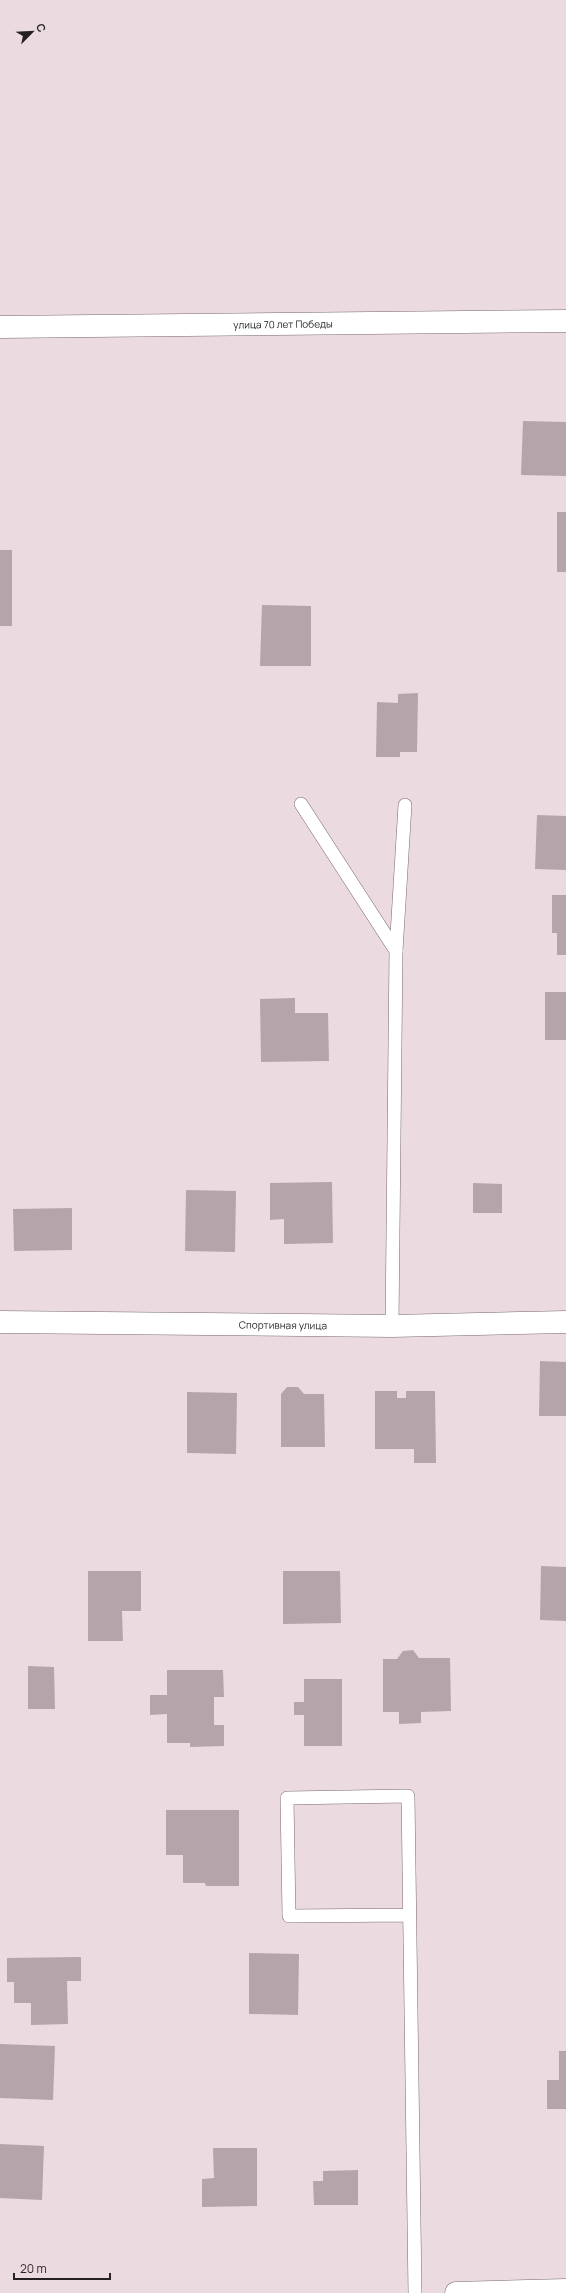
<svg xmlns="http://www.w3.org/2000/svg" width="566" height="2293" viewBox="0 0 566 2293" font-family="Manrope,sans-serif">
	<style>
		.building { fill: #b5a5ab }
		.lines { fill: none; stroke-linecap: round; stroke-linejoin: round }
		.lane-casing { stroke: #796a6f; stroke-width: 14 }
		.street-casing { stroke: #796a6f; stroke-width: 23 }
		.lane { stroke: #fff; stroke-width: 13 }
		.street { stroke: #fff; stroke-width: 22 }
		.labels { text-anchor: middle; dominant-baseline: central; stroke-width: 4; stroke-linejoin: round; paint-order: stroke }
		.street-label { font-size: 10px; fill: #241f21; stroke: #ebdbe0 }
	</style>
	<rect width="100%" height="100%" fill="#ebdbe0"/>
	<g class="building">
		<polygon points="523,421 566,422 566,476 521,475"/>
		<rect x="557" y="512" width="9" height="60"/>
		<rect x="0" y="550" width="12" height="76"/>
		<polygon points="262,605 311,606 311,666 260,666"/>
		<polygon points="418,693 417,752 400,752 400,757 376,757 377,702 398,703 398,694"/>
		<polygon points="537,815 566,816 566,870 535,869"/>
		<polygon points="552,895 566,895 566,955 557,955 557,933 552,933"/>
		<rect x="545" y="992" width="21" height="48"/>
		<polygon points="295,998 295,1013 328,1013 329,1061 261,1062 260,999"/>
		<polygon points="332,1182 333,1243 284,1244 284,1219 270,1220 270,1183"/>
		<polygon points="473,1183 502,1184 502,1213 473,1213"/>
		<polygon points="186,1190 236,1191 235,1252 185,1251"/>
		<polygon points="72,1208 72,1250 14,1251 13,1209"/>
		<polygon points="540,1361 566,1362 566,1416 539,1416"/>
		<polygon points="287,1387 298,1387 304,1394 324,1394 325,1447 281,1447 281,1394"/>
		<polygon points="375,1391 397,1391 397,1398 406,1398 406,1391 435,1391 436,1463 414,1463 414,1449 375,1449"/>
		<polygon points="187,1392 237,1393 236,1454 187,1453"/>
		<polygon points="541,1566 566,1567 566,1621 540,1620"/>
		<polygon points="88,1571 141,1571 141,1611 122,1611 123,1641 88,1641"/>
		<polygon points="283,1571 340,1571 341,1623 283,1624"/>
		<polygon points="413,1650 419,1658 450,1658 451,1711 421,1712 421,1723 399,1724 399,1712 383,1712 383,1659 397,1659 403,1651"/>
		<polygon points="28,1666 54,1667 55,1709 28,1709"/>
		<polygon points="167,1670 223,1670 224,1697 214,1697 214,1725 224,1725 224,1746 190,1747 190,1743 167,1743 167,1714 150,1715 150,1695 167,1695"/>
		<polygon points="304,1679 342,1679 342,1746 304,1746 304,1715 294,1715 294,1702 304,1702"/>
		<polygon points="166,1810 239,1810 239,1886 206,1886 205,1883 183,1883 183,1855 166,1855"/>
		<polygon points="249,1953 299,1954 298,2015 249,2014"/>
		<polygon points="81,1957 81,1981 67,1981 68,2024 31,2025 31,2003 14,2003 14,1982 7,1982 7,1958"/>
		<polygon points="0,2044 55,2046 53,2100 0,2098"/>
		<polygon points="559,2051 566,2051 566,2109 547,2109 547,2080 559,2080"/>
		<polygon points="0,2144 44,2146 42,2200 0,2198"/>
		<polygon points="213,2148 257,2148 257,2206 202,2207 202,2179 214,2178"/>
		<polygon points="358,2170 358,2205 314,2205 313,2181 323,2181 323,2171"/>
	</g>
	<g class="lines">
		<defs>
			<g id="lane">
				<polyline points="301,804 396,951 392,1326"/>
				<polyline points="396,951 405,805"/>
				<polyline points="409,1915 289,1916 287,1798 408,1796 415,2293"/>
			</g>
			<g id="street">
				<path id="s1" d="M0,327l566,-6"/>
				<path id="s2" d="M0,1322l392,4 174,-4"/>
				<polyline points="456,2293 566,2290"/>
			</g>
		</defs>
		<use href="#lane" class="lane-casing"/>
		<use href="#street" class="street-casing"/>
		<use href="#lane" class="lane"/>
		<use href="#street" class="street"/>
	</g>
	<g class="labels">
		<g class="street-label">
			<text stroke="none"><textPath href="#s1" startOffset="283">улица 70 лет Победы</textPath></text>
			<text stroke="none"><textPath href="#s2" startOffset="283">Спортивная улица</textPath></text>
		</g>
	</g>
	<g transform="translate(32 32) rotate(66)" stroke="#ebdbe0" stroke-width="3" paint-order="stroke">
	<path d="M0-3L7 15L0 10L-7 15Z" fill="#241f21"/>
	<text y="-6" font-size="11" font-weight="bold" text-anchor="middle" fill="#241f21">С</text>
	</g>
	<path d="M14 2273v6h96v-6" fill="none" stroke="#241f21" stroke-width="2"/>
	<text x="20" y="2273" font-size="12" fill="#241f21" stroke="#ebdbe0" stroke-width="3" paint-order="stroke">20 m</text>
</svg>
